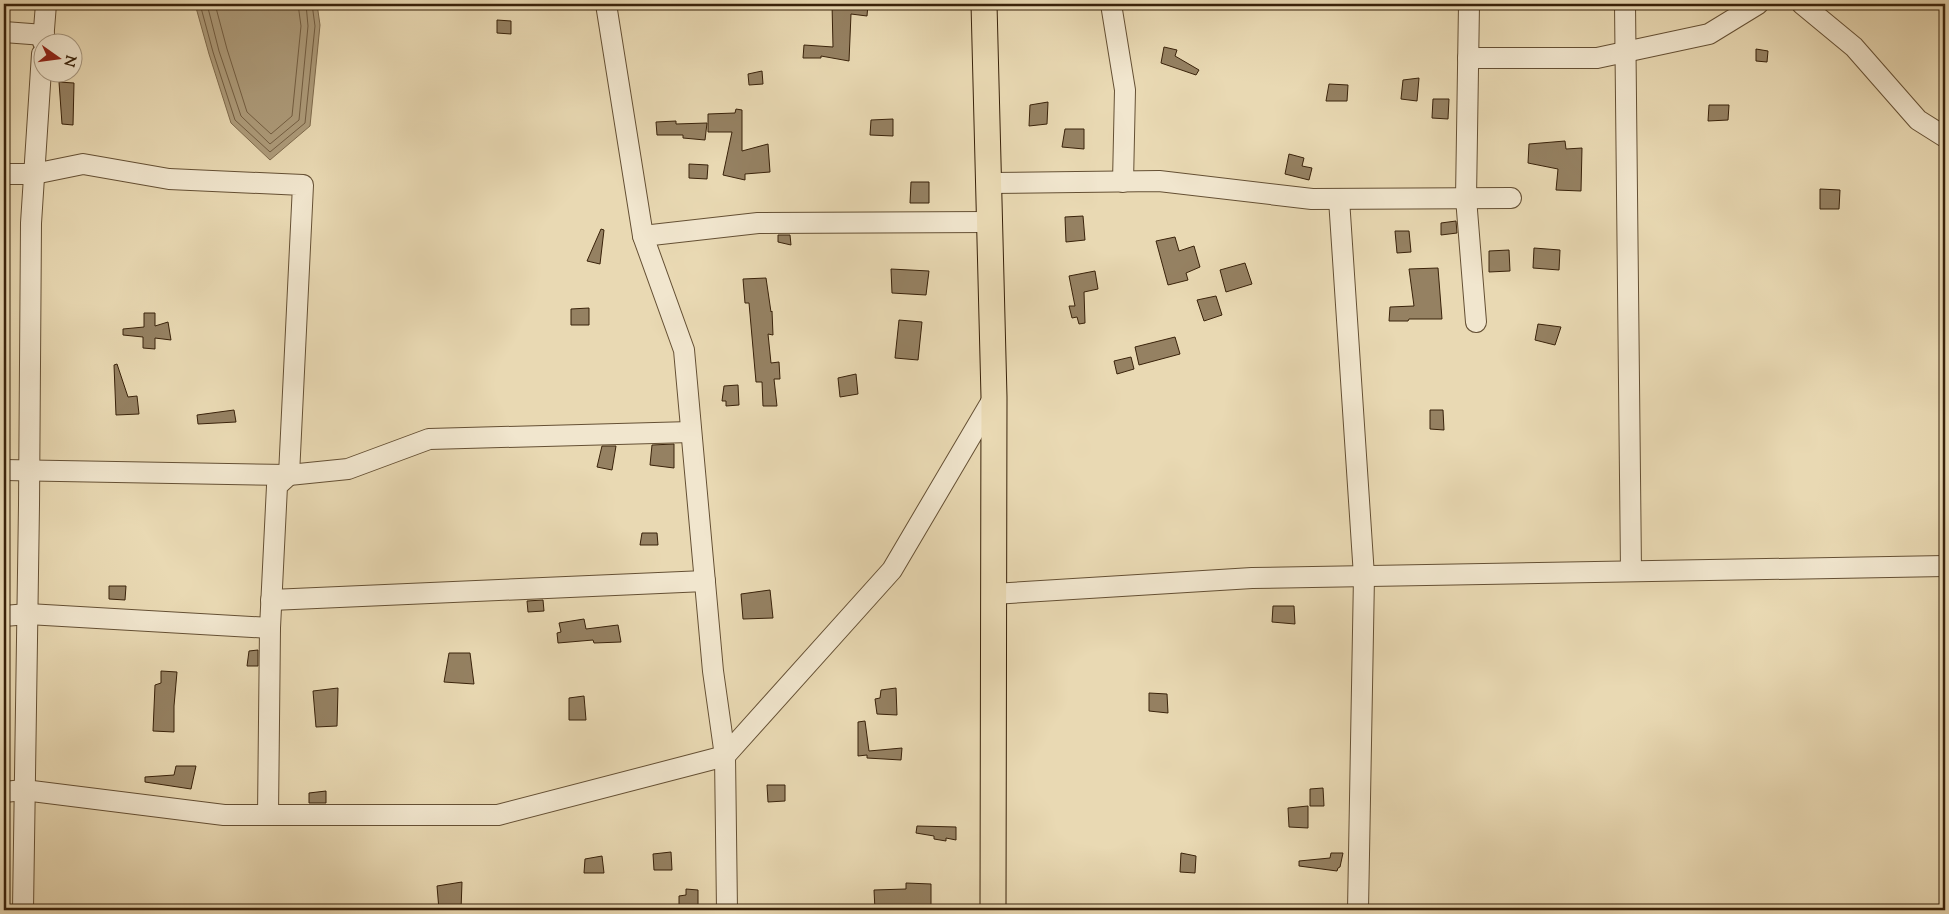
<svg xmlns="http://www.w3.org/2000/svg" width="1949" height="914" viewBox="0 0 1949 914" font-family="'Sorts Mill Goudy',serif">
	<style>
		.water { fill: #ad9b7a; stroke: #7f6b4d }
		.lines { fill: none; stroke-linecap: round; stroke-linejoin: round }
		.shore { stroke: #735e42; stroke-width: 1 }
		.building { fill: #958162; stroke: #39220a }
		.minor-casing { stroke: #655034; stroke-width: 22 }
		.major-casing { stroke: #39220a; stroke-width: 27 }
		.minor { stroke: #f1e6ce; stroke-width: 20 }
		.major { stroke: #e9d9b3; stroke-width: 25 }
	</style>
	<rect width="100%" height="100%" fill="#e9d9b3"/>
	<filter id="stains"><feTurbulence type="fractalNoise" baseFrequency=".004" numOctaves="4"/><feColorMatrix values="0 0 0 0 .2 0 0 0 0 .09 0 0 0 0 .02 0 0 0 .5 -.17"/></filter>
	<radialGradient id="worn" r=".72"><stop offset=".6" stop-color="#630" stop-opacity="0"/><stop offset="1" stop-color="#630" stop-opacity=".3"/></radialGradient>
	<polygon class="water" points="195,4 317,4 320,25 310,126 270,160 231,123 209,54"/>
	<g class="lines">
		<g class="shore">
			<polyline points="200,4 213,52 235,120 270,152 305,123 315,26 312,4"/>
			<polyline points="207,4 219,51 241,116 270,144 299,120 308,26 306,4"/>
			<polyline points="215,4 227,49 247,112 271,134 292,116 301,26 298,4"/>
		</g>
	</g>
	<g class="building">
		<polygon points="832,4 868,4 867,16 851,14 849,61 821,56 821,58 803,58 804,45 833,47"/>
		<polygon points="497,20 511,21 511,34 497,33"/>
		<polygon points="1164,47 1177,50 1175,56 1199,70 1196,75 1161,63"/>
		<polygon points="1756,49 1768,51 1767,62 1756,61"/>
		<polygon points="762,71 763,84 749,85 748,74"/>
		<polygon points="1419,78 1417,101 1401,99 1403,80"/>
		<polygon points="59,82 74,83 73,125 62,124"/>
		<polygon points="1329,84 1348,85 1347,101 1326,101"/>
		<polygon points="1433,99 1449,99 1448,119 1432,118"/>
		<polygon points="1048,102 1047,124 1029,126 1030,105"/>
		<polygon points="1709,105 1729,105 1728,120 1708,121"/>
		<polygon points="736,109 742,110 742,151 768,144 770,172 745,174 745,180 723,175 732,132 708,132 708,114 735,113"/>
		<polygon points="893,119 893,136 870,135 871,120"/>
		<polygon points="676,121 676,124 707,123 705,140 683,138 683,135 657,135 656,122"/>
		<polygon points="1065,129 1084,129 1084,149 1062,147"/>
		<polygon points="1565,141 1566,149 1582,148 1581,191 1556,190 1558,169 1528,163 1529,144"/>
		<polygon points="1289,154 1304,158 1302,166 1312,168 1309,180 1285,174"/>
		<polygon points="689,164 708,165 707,179 689,178"/>
		<polygon points="911,182 929,182 929,203 910,203"/>
		<polygon points="1820,189 1840,190 1839,209 1820,209"/>
		<polygon points="1083,216 1085,240 1066,242 1065,217"/>
		<polygon points="1456,221 1457,233 1441,235 1441,223"/>
		<polygon points="601,229 604,230 600,264 587,261"/>
		<polygon points="1395,231 1409,231 1411,252 1397,253"/>
		<polygon points="778,235 790,235 791,245 778,242"/>
		<polygon points="1175,237 1179,251 1194,246 1200,267 1186,273 1188,280 1168,285 1156,241"/>
		<polygon points="1534,248 1560,250 1559,270 1533,268"/>
		<polygon points="1509,250 1510,271 1489,272 1489,251"/>
		<polygon points="1245,263 1252,284 1226,292 1220,270"/>
		<polygon points="1438,268 1442,319 1409,319 1408,321 1389,321 1390,307 1414,306 1409,269"/>
		<polygon points="891,269 929,271 926,295 892,293"/>
		<polygon points="1095,271 1098,289 1084,292 1085,323 1079,324 1077,317 1072,318 1069,306 1075,306 1069,276"/>
		<polygon points="766,278 771,312 772,311 773,335 768,334 771,363 779,362 780,379 774,379 777,406 763,406 762,382 756,382 749,303 745,303 743,279"/>
		<polygon points="1216,296 1222,315 1204,321 1197,300"/>
		<polygon points="589,308 589,325 571,325 571,309"/>
		<polygon points="144,313 155,313 155,326 168,322 171,340 155,338 155,349 143,348 143,337 123,335 123,329 144,327"/>
		<polygon points="899,320 922,322 918,360 895,358"/>
		<polygon points="1538,324 1561,327 1555,345 1535,340"/>
		<polygon points="1175,337 1180,354 1139,365 1135,347"/>
		<polygon points="1131,357 1134,369 1117,374 1114,361"/>
		<polygon points="117,364 128,397 137,396 139,414 116,415 114,365"/>
		<polygon points="856,374 858,394 840,397 838,378"/>
		<polygon points="738,385 739,405 726,406 726,401 722,401 724,386"/>
		<polygon points="234,410 236,422 198,424 197,415"/>
		<polygon points="1430,410 1443,410 1444,430 1430,429"/>
		<polygon points="674,444 674,468 650,465 652,445"/>
		<polygon points="602,446 616,446 612,470 597,467"/>
		<polygon points="642,533 657,533 658,545 640,545"/>
		<polygon points="109,586 126,586 125,600 109,599"/>
		<polygon points="770,590 773,618 743,619 741,594"/>
		<polygon points="543,600 544,611 528,612 527,601"/>
		<polygon points="1273,606 1294,606 1295,624 1272,622"/>
		<polygon points="584,619 586,629 618,625 621,642 594,643 593,640 558,643 557,633 561,632 559,623"/>
		<polygon points="258,650 258,666 247,666 249,651"/>
		<polygon points="449,653 470,653 474,684 444,682"/>
		<polygon points="161,671 177,672 174,706 174,732 153,731 155,685 161,683"/>
		<polygon points="338,688 337,726 316,727 313,691"/>
		<polygon points="896,688 897,715 877,714 875,699 880,698 881,690"/>
		<polygon points="1149,693 1167,694 1168,713 1149,711"/>
		<polygon points="584,696 586,720 569,720 569,698"/>
		<polygon points="865,721 869,751 902,748 901,760 867,758 867,755 858,756 858,722"/>
		<polygon points="176,766 196,766 191,789 145,782 145,777 174,775"/>
		<polygon points="767,785 785,785 785,801 768,802"/>
		<polygon points="1323,788 1324,806 1310,806 1310,789"/>
		<polygon points="326,791 326,803 309,803 309,793"/>
		<polygon points="1308,806 1308,828 1289,827 1288,808"/>
		<polygon points="917,826 956,827 956,840 946,838 946,841 934,839 934,836 916,833"/>
		<polygon points="671,852 672,870 654,870 653,854"/>
		<polygon points="1181,853 1196,856 1195,873 1180,872"/>
		<polygon points="1331,853 1343,853 1340,867 1338,868 1337,871 1299,866 1299,861 1330,858"/>
		<polygon points="602,856 604,873 584,873 585,859"/>
		<polygon points="462,882 461,910 439,910 437,886"/>
		<polygon points="906,883 931,884 931,910 875,910 874,890 906,889"/>
		<polygon points="686,889 698,890 698,910 679,910 679,896 686,895"/>
	</g>
	<g class="lines">
		<defs>
			<g id="minor">
				<polyline points="606,4 643,236 684,350 713,671 725,756 727,910"/>
				<polyline points="1111,4 1125,90 1123,182"/>
				<polyline points="1469,4 1466,198 1476,322"/>
				<polyline points="1625,4 1631,571"/>
				<polyline points="1802,4 1854,47 1918,120 1945,137"/>
				<polyline points="4,32 44,35"/>
				<polyline points="43,42 46,4"/>
				<polyline points="1468,58 1597,58 1709,34 1758,4"/>
				<polyline points="4,174 34,174 83,164 169,179 303,185 289,475 277,486 270,628 268,815"/>
				<polyline points="989,183 1159,181 1312,199 1511,198"/>
				<polyline points="1339,199 1364,576 1358,910"/>
				<polyline points="643,236 758,223 989,222"/>
				<polyline points="4,470 289,475 348,469 429,439 691,432"/>
				<polyline points="993,594 1252,578 1945,566"/>
				<polyline points="271,600 705,581"/>
				<polyline points="4,616 28,614 270,628"/>
				<polyline points="4,792 24,790 224,815 498,815 725,756 892,570 994,397"/>
				<polyline points="23,910 29,505 31,223 42,54"/>
			</g>
			<polyline id="major" points="984,4 994,397 993,910"/>
		</defs>
		<use href="#minor" class="minor-casing"/>
		<use href="#major" class="major-casing"/>
		<use href="#minor" class="minor"/>
		<use href="#major" class="major"/>
	</g>
	<rect width="1949" height="914" fill="none" stroke="#e9d9b3" stroke-width="20"/>
	<rect x="5" y="5" width="1939" height="904" fill="none" stroke="#39220a" stroke-width="2.5"/>
	<rect x="10" y="10" width="1929" height="894" fill="none" stroke="#39220a"/>
	<g transform="translate(58 58) rotate(104)"><circle r="24" fill="#f1e6ce" stroke="#a79880"/>
	<path d="M0-4L9 19L0 12L-9 19Z" fill="#8f2418"/>
	<text y="-8" font-size="14" font-weight="bold" text-anchor="middle" fill="#39220a">N</text>
	</g>
	<rect width="100%" height="100%" filter="url(#stains)"/>
	<rect width="100%" height="100%" fill="url(#worn)"/>
</svg>
